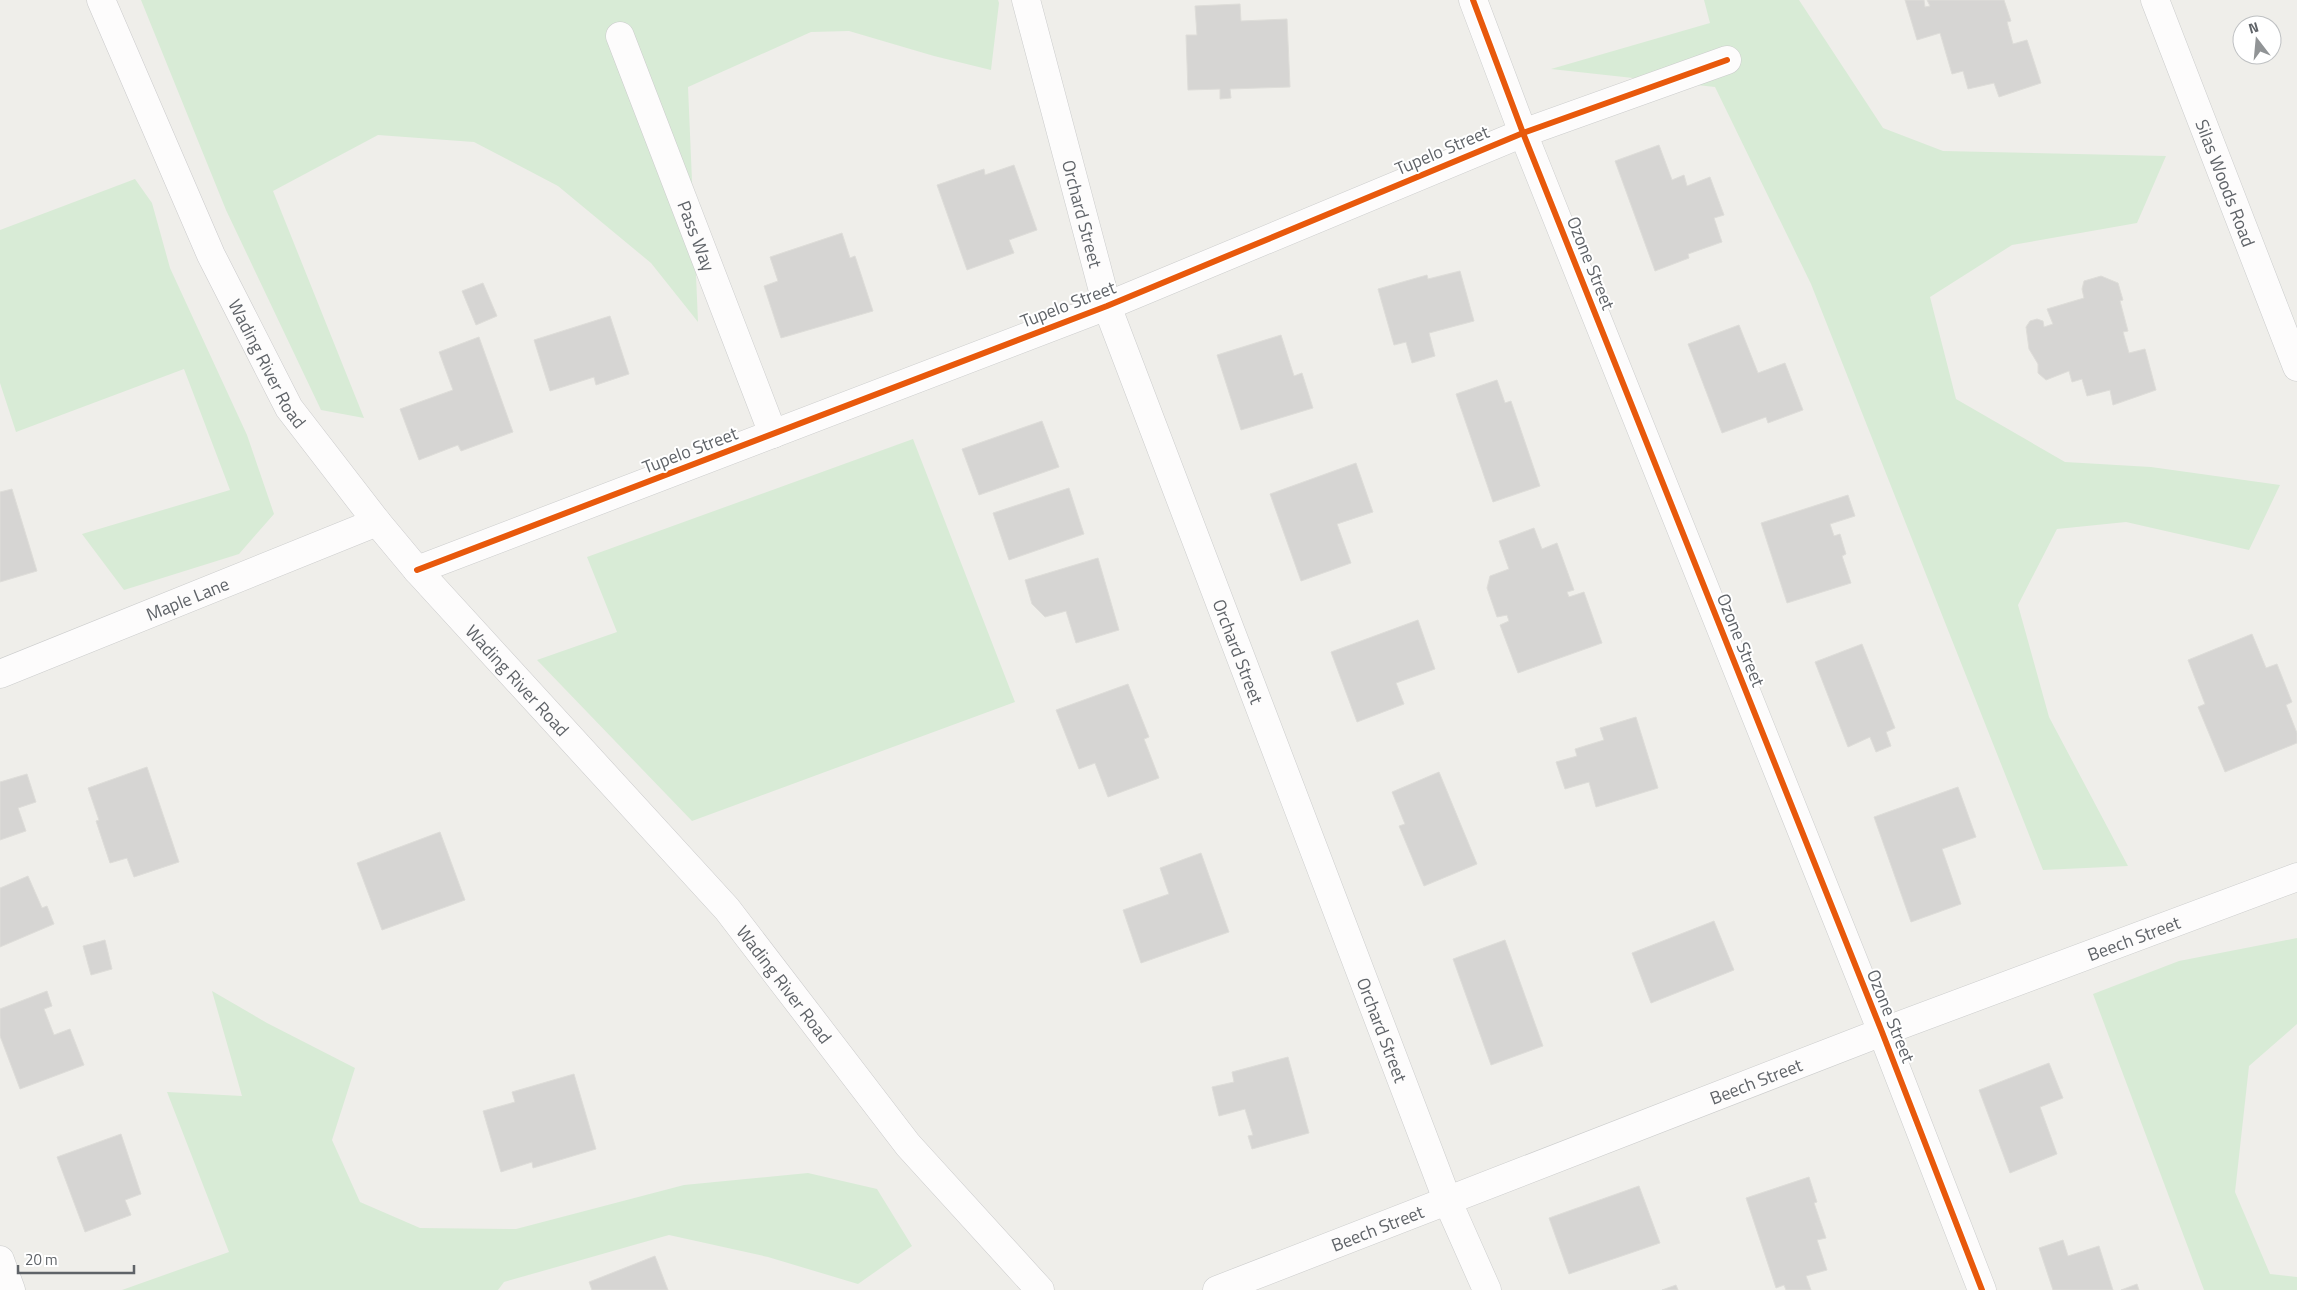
<svg xmlns="http://www.w3.org/2000/svg" width="2297" height="1290" viewBox="0 0 2297 1290" font-family="'Titillium Web',sans-serif">
	<style>
		.green { fill: #d8ebd6 }
		.building { fill: #d6d5d3; stroke: #deddd9 }
		.lines { fill: none; stroke-linecap: round; stroke-linejoin: round }
		.minor-casing { stroke: #cbcccc; stroke-width: 29 }
		.secondary-casing { stroke: #cacacb; stroke-width: 29 }
		.minor { stroke: #fdfcfc; stroke-width: 28 }
		.secondary { stroke: #fdfcfc; stroke-width: 28 }
		.cycleway-casing { stroke: #fff; stroke-width: 9 }
		.cycleway { stroke: #e8590c; stroke-width: 6 }
		.labels { text-anchor: middle; dominant-baseline: central; stroke-width: 4; stroke-linejoin: round; paint-order: stroke }
		.street-label { font-size: 18px; fill: #5f6368; stroke: #fff }
	</style>
	<rect width="100%" height="100%" fill="#efeeea"/>
	<g class="green">
		<polygon points="141,0 998,0 999,3 991,70 934,56 849,31 811,32 688,87 698,322 651,263 558,186 474,142 378,135 273,191 364,418 321,410 226,210"/>
		<polygon points="1704,0 1799,0 1883,128 1943,151 2166,156 2137,223 2012,245 1930,297 1956,399 2065,462 2151,467 2280,485 2249,550 2126,522 2057,529 2018,605 2049,717 2128,866 2043,870 1811,284 1715,87 1551,69 1710,23"/>
		<polygon points="135,179 152,203 170,268 247,435 274,514 239,554 124,590 82,534 230,490 184,369 16,432 0,383 0,230"/>
		<polygon points="913,439 1015,702 692,821 537,660 617,632 587,557"/>
		<polygon points="2297,938 2297,1024 2249,1066 2235,1192 2270,1274 2297,1277 2297,1290 2204,1290 2093,994 2179,961"/>
		<polygon points="212,991 267,1023 355,1068 332,1140 360,1202 420,1228 516,1229 684,1185 808,1173 877,1189 912,1246 858,1284 768,1257 669,1235 504,1282 498,1290 122,1290 229,1252 167,1092 242,1096"/>
	</g>
	<g class="building">
		<polygon points="1905,0 1924,0 1925,7 1930,6 1927,0 2004,0 2011,21 2007,22 2013,44 2027,40 2041,83 1999,97 1994,83 1968,89 1963,71 1952,74 1940,33 1917,40"/>
		<polygon points="1240,4 1241,21 1287,19 1290,87 1230,89 1231,98 1220,99 1220,89 1188,90 1186,35 1197,35 1195,6"/>
		<polygon points="1659,145 1672,180 1684,175 1687,186 1710,177 1724,215 1714,218 1722,242 1688,254 1689,258 1655,271 1615,161"/>
		<polygon points="1014,165 1037,230 1009,240 1014,253 967,270 937,185 984,169 985,175"/>
		<polygon points="842,233 850,258 855,256 873,311 781,338 764,286 778,281 770,257"/>
		<polygon points="1460,271 1474,321 1429,333 1435,356 1412,363 1406,342 1394,345 1378,289 1427,275 1428,279"/>
		<polygon points="2101,276 2118,283 2123,300 2120,301 2128,331 2123,332 2129,353 2145,349 2156,390 2113,405 2110,390 2087,396 2082,379 2072,382 2069,371 2046,380 2038,373 2038,364 2029,349 2026,327 2030,321 2037,319 2043,321 2044,327 2053,324 2047,309 2084,298 2082,289 2084,281"/>
		<polygon points="483,283 497,316 476,325 462,291"/>
		<polygon points="610,316 629,374 596,385 594,377 550,391 534,340"/>
		<polygon points="1739,325 1758,373 1785,363 1803,410 1768,423 1766,417 1722,433 1688,344"/>
		<polygon points="1281,335 1294,376 1302,373 1313,408 1241,430 1217,355"/>
		<polygon points="479,337 513,432 461,451 458,445 419,460 400,409 453,390 439,352"/>
		<polygon points="1497,380 1505,403 1511,401 1540,486 1493,502 1456,394"/>
		<polygon points="1042,421 1059,467 979,495 962,449"/>
		<polygon points="1356,463 1373,512 1337,524 1351,563 1301,581 1270,494"/>
		<polygon points="1069,488 1084,534 1009,560 993,513"/>
		<polygon points="12,489 37,571 0,582 0,492"/>
		<polygon points="1848,495 1855,516 1830,524 1834,536 1840,534 1846,554 1842,556 1851,583 1787,603 1761,523"/>
		<polygon points="1534,528 1542,549 1557,543 1574,590 1567,592 1569,597 1584,592 1602,643 1518,673 1500,625 1509,621 1507,615 1497,617 1487,588 1490,576 1509,569 1499,541"/>
		<polygon points="1098,558 1119,630 1076,643 1066,611 1045,617 1032,604 1025,580"/>
		<polygon points="1418,620 1435,669 1396,683 1404,704 1357,722 1331,652"/>
		<polygon points="2252,634 2266,668 2277,664 2292,702 2286,705 2297,733 2297,743 2225,772 2198,707 2205,704 2188,660"/>
		<polygon points="1862,644 1895,728 1886,732 1891,746 1876,752 1870,737 1848,747 1815,662"/>
		<polygon points="1128,684 1149,737 1144,739 1159,778 1108,797 1095,763 1079,769 1056,710"/>
		<polygon points="1636,717 1658,788 1596,807 1589,782 1565,789 1556,762 1577,756 1575,749 1604,740 1600,728"/>
		<polygon points="147,767 179,862 134,877 127,858 110,863 96,821 99,820 88,788"/>
		<polygon points="1439,772 1477,864 1424,886 1399,826 1405,824 1392,792"/>
		<polygon points="27,774 36,802 18,808 26,831 0,840 0,782"/>
		<polygon points="1958,787 1976,837 1942,849 1961,904 1911,922 1874,817"/>
		<polygon points="440,832 465,900 382,930 357,863"/>
		<polygon points="1201,853 1229,932 1141,963 1123,910 1169,894 1160,868"/>
		<polygon points="28,876 42,908 47,906 54,924 0,947 0,888"/>
		<polygon points="1714,921 1734,970 1651,1003 1632,953"/>
		<polygon points="105,940 112,969 91,975 83,946"/>
		<polygon points="1505,940 1543,1046 1491,1065 1453,959"/>
		<polygon points="47,991 52,1006 44,1009 54,1035 70,1029 84,1065 20,1089 0,1036 0,1009"/>
		<polygon points="1288,1057 1309,1133 1252,1149 1248,1136 1253,1135 1245,1109 1219,1116 1212,1087 1234,1082 1232,1072"/>
		<polygon points="2049,1063 2063,1098 2040,1107 2057,1154 2010,1173 1979,1090"/>
		<polygon points="574,1074 596,1149 533,1168 532,1162 501,1172 483,1111 515,1102 512,1092"/>
		<polygon points="121,1134 141,1194 125,1200 131,1215 85,1232 57,1157"/>
		<polygon points="1809,1177 1817,1202 1814,1203 1826,1238 1817,1240 1827,1270 1806,1276 1811,1290 1786,1290 1784,1285 1776,1288 1746,1198"/>
		<polygon points="1639,1186 1660,1243 1569,1274 1549,1218"/>
		<polygon points="2063,1240 2068,1256 2099,1246 2113,1290 2053,1290 2039,1248"/>
		<polygon points="655,1256 668,1290 592,1290 589,1282"/>
		<polygon points="2137,1284 2139,1290 2121,1290"/>
		<polygon points="1676,1285 1678,1290 1662,1290"/>
	</g>
	<g class="lines">
		<defs>
			<g id="minor">
				<path id="s1" d="M1026,0l81,306 341,896 39,88"/>
				<polyline points="1473,0 1523,133 1882,1032 1982,1290"/>
				<path id="s2" d="M2155,0l142,367"/>
				<path id="s3" d="M620,36l153,398"/>
				<polyline points="417,570 1107,306 1523,133 1727,60"/>
				<path id="s4" d="M0,674l377,-152"/>
				<polyline points="0,1260 11,1290"/>
				<path id="s5" d="M1217,1290l665,-258 415,-155"/>
			</g>
			<g id="secondary">
				<path id="s6" d="M101,0l110,255 78,153 88,114 40,48 310,339 181,236 132,145"/>
			</g>
		</defs>
		<use href="#minor" class="minor-casing"/>
		<use href="#secondary" class="secondary-casing"/>
		<use href="#minor" class="minor"/>
		<use href="#secondary" class="secondary"/>
		<defs>
			<g id="cycleway">
				<polyline points="1473,0 1523,133 1882,1032 1982,1290"/>
				<polyline points="417,570 1107,306 1523,133 1727,60"/>
			</g>
		</defs>
		<use href="#cycleway" class="cycleway-casing"/>
		<use href="#cycleway" class="cycleway"/>
	</g>
	<g class="labels">
		<g class="street-label">
			<text transform="translate(1442 150) rotate(-23)">Tupelo Street</text>
			<text stroke="none"><textPath href="#s2" startOffset="196">Silas Woods Road</textPath></text>
			<text stroke="none"><textPath href="#s1" startOffset="221">Orchard Street</textPath></text>
			<text stroke="none"><textPath href="#s3" startOffset="214">Pass Way</textPath></text>
			<text transform="translate(1591 263) rotate(68)">Ozone Street</text>
			<text transform="translate(1068 304) rotate(-21)">Tupelo Street</text>
			<text stroke="none"><textPath href="#s6" startOffset="400">Wading River Road</textPath></text>
			<text transform="translate(690 450) rotate(-21)">Tupelo Street</text>
			<text stroke="none"><textPath href="#s4" startOffset="202">Maple Lane</textPath></text>
			<text transform="translate(1741 640) rotate(68)">Ozone Street</text>
			<text stroke="none"><textPath href="#s1" startOffset="686">Orchard Street</textPath></text>
			<text stroke="none"><textPath href="#s6" startOffset="805">Wading River Road</textPath></text>
			<text stroke="none"><textPath href="#s5" startOffset="982">Beech Street</textPath></text>
			<text stroke="none"><textPath href="#s6" startOffset="1210">Wading River Road</textPath></text>
			<text transform="translate(1891 1016) rotate(68)">Ozone Street</text>
			<text stroke="none"><textPath href="#s1" startOffset="1091">Orchard Street</textPath></text>
			<text stroke="none"><textPath href="#s5" startOffset="578">Beech Street</textPath></text>
			<text stroke="none"><textPath href="#s5" startOffset="172">Beech Street</textPath></text>
		</g>
	</g>
	<g transform="translate(2257 40) rotate(344)"><circle r="24" fill="#ffffff" stroke="#bfc1c3"/>
	<path d="M0-4L9 19L0 12L-9 19Z" fill="#919496"/>
	<text y="-8" font-size="14" font-weight="bold" text-anchor="middle" fill="#5f6368">N</text>
	</g>
	<path d="M18 1265v8h116v-8" fill="none" stroke="#5f6368" stroke-width="2.5"/>
	<text x="25" y="1265" font-size="15" fill="#5f6368" stroke="#ffffff" stroke-width="4" paint-order="stroke">20 m</text>
</svg>
